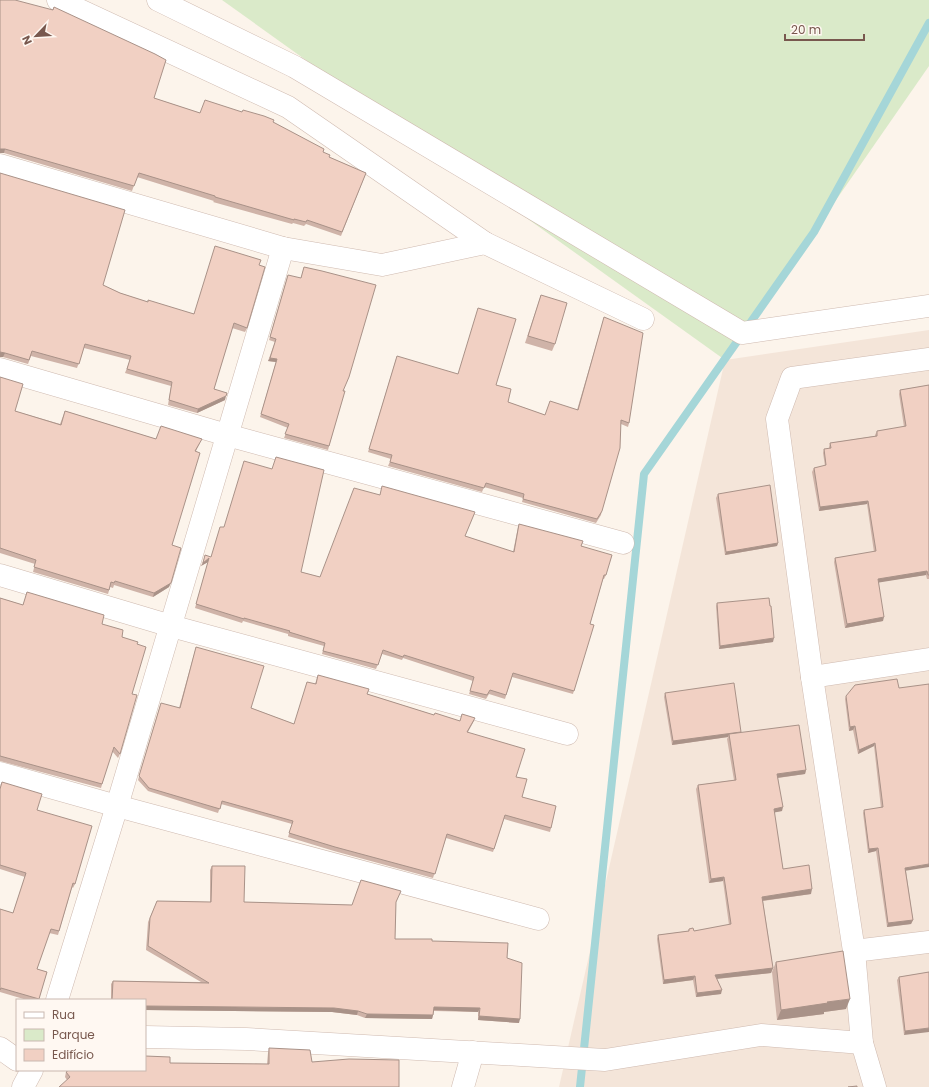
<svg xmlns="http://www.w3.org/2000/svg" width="929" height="1087" viewBox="0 0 929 1087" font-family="Poppins,sans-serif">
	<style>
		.residential { fill: #f4e5d9 }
		.green { fill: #daeac9 }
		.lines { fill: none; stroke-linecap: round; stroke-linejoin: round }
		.stream { stroke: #a5d6d8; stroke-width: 8 }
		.minor-casing { stroke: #cfbab0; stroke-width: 23 }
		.minor { stroke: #fff; stroke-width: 22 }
		.wall { fill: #cfb3a8 }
		.shaded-wall { fill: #a99288 }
		.building { fill: #f1d0c3; stroke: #a99288 }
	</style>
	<rect width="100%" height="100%" fill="#fcf4eb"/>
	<polygon class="residential" points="929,330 929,1087 559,1087 725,360"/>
	<polygon class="green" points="222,0 929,0 929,66 725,360"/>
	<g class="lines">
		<polyline class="stream" points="580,1087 644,474 814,232 929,23"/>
		<defs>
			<g id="minor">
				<polyline points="58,0 288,107 485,243 643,319"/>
				<polyline points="158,0 295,67 742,333 929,306"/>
				<polyline points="0,165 283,248 382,265 485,243"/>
				<polyline points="0,369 227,435 623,543"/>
				<polyline points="0,575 171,626 567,734"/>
				<polyline points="812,677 929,659"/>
				<polyline points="0,773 117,806 538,919"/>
				<polyline points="854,951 929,942"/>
				<polyline points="57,1000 117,806 283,248"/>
				<polyline points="145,1037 246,1039 605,1060 761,1035 862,1043"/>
				<polyline points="0,1048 17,1060"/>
				<polyline points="23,1087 32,1070"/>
				<polyline points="463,1087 473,1052"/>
				<polyline points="875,1087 862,1043 854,951 812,677 777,419 792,378 929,359"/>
			</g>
		</defs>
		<use href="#minor" class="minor-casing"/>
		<use href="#minor" class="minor"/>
	</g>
	<g class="wall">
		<polygon points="0,0 52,10 54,7 154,98 200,113 242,112 273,122 323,152 329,157 366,173 341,236 306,224 304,226 293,223 292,224 213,202 214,201 137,177 132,191 4,153 0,153"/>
		<polygon points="0,173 103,285 120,293 148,302 193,314 259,265 247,328 245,332 232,328 214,389 225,400 197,413 168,405 171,386 125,373 130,360 84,348 77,368 31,356 28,364 3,357 0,357"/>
		<polygon points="304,267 344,391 328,450 284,438 288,428 260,417 276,362 268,361 275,342 269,340 287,278 301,278"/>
		<polygon points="541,295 555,344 552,351 525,343"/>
		<polygon points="603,321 629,423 628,427 621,424 601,515 596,523 522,502 523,498 484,487 482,492 388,466 391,459 368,452 396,359 496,385 508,402 545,415 577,410"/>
		<polygon points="0,377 15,411 60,424 65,411 156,439 200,443 196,451 172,545 169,587 153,597 114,585 113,588 110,587 108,594 33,572 35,564 0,553"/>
		<polygon points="929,385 929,579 927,579 926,575 878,582 883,621 845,628 834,562 835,558 874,552 867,504 819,511 812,472 814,468 825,466 823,453 824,449 829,449 829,447 830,443 875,436 875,435 877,431 904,427 899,394 900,390"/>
		<polygon points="718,494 778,543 777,546 725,555 716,498"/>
		<polygon points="519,524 582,546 606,575 604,579 603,579 590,624 573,694 512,677 505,699 489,694 486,699 469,694 473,681 403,658 402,660 382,654 376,669 322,654 324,646 288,636 288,634 243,621 242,623 195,608 208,562 201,566 204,559 211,557 301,572 320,577 465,536 513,552 518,527"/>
		<polygon points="27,592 102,624 122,637 137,644 132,694 120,754 118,758 112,751 101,788 0,761 0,598 23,605"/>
		<polygon points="717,603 770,606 773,642 719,649 716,606"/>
		<polygon points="196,647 251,708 294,724 315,684 318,675 367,694 434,715 460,721 474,721 468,732 516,777 522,797 551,828 550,832 504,819 493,852 446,838 433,878 334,851 288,837 292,824 221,804 218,813 148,791 138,780 160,706 179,708"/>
		<polygon points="897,679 906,871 913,920 911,924 887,927 876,851 868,853 863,813 864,810 881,808 874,746 858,754 853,730 849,731 845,699 846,696"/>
		<polygon points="665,693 741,733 806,770 805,774 778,778 782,811 774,812 783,869 811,894 763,901 773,968 771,973 717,979 721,994 696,997 693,980 663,984 657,939 658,935 688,931 689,929 694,931 729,925 723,881 709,883 696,789 698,785 734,780 727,739 728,737 672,745 664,697"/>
		<polygon points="2,782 37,810 75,884 73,888 72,887 58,935 49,933 37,969 47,972 38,1000 27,1000 0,992 0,909 13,913 25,877 0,869 0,788"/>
		<polygon points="212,866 244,902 352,905 399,895 396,902 395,939 432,941 507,958 519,1023 478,1020 478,1012 434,1011 432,1019 365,1018 357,1015 332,1012 145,1010 145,1000 111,1000 111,984 113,981 201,982 146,950 148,922 157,901 210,902 210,870"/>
		<polygon points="776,962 846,1009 824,1012 824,1014 777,1020 772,972"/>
		<polygon points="929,972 904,1035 897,980 899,977"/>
		<polygon points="269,1048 312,1062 67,1080 65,1077 66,1072 170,1063 267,1064 268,1053"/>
	</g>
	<g class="shaded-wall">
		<polygon points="0,149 5,149 4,153 0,153"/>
		<polygon points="0,352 5,353 3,357 0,357"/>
		<polygon points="270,358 277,359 276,362 268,361"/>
		<polygon points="226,396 225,400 197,413 198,409"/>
		<polygon points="868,501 867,504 819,511 820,507"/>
		<polygon points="778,543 777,546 725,555 726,552"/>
		<polygon points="209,558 208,562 201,566 203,563"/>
		<polygon points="927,571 926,575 876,583 878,579"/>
		<polygon points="171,583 169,587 153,597 154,593"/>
		<polygon points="884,617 883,621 845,628 847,624"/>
		<polygon points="774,638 773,642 719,649 720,646"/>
		<polygon points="855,726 853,730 849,731 850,727"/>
		<polygon points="741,732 740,735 729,734 728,737 672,745 673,741"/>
		<polygon points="875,743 874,746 858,754 859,750"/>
		<polygon points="806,770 805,774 776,778 777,774"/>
		<polygon points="783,807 782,811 772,813 774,809"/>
		<polygon points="878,848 876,851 868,853 869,849"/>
		<polygon points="929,864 929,867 904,871 905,868"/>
		<polygon points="724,877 723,881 709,883 711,879"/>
		<polygon points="812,889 811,894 761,901 762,897"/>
		<polygon points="913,920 911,924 887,927 888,923"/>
		<polygon points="773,968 771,973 714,979 715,975"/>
		<polygon points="695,976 693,980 663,984 664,980"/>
		<polygon points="722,990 721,994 696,997 697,993"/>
		<polygon points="850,999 846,1009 824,1012 824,1014 777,1020 781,1010 827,1002"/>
		<polygon points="145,1006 334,1008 358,1011 357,1015 332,1012 145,1010"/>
		<polygon points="434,1007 480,1008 478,1012 433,1010"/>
		<polygon points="367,1014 433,1015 432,1019 365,1018"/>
		<polygon points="479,1016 520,1019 519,1023 478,1020"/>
		<polygon points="929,1028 929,1032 904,1035 905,1031"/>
	</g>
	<g class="building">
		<polygon points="0,0 15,0 53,10 54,7 155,54 166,60 154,98 200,113 205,100 242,112 243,110 264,116 274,120 273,122 324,149 323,152 330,155 329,157 366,173 342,232 307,220 306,222 294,219 294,220 215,197 215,196 139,173 134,186 5,149 0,149"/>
		<polygon points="0,173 125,210 103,285 120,293 148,302 148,300 194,314 215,246 261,260 259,265 265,267 247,328 234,323 214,389 227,393 226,396 198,409 169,400 172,382 127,369 131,356 85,344 79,364 32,351 29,360 5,353 0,352"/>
		<polygon points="304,267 322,271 376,285 349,377 343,391 345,391 329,446 285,434 289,424 261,414 277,359 270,358 276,339 270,337 288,275 301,278"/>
		<polygon points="541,295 567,303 555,344 528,336"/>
		<polygon points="478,308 516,319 496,385 511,389 508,402 545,415 550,401 578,410 604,317 643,333 629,423 621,420 620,448 602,511 597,519 523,499 524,494 486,483 484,488 390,462 392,455 369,449 397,356 458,374"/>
		<polygon points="0,377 23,384 15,411 61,425 65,411 156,439 161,426 202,439 195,451 200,453 172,545 181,548 171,583 154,593 115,581 114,583 111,582 109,590 34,567 36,560 0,548"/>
		<polygon points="929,385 929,575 928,575 927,571 878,579 884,617 847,624 835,558 876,551 868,501 820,507 814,468 826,465 824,449 831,448 830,443 877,436 877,431 906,426 900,390"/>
		<polygon points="276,457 324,470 301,572 320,577 354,488 380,495 382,486 475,512 465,536 514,552 519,524 583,541 581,546 612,555 606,575 604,575 590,624 594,625 574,691 513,673 506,695 490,690 487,695 470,691 474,677 404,655 403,657 383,650 378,665 323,651 325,643 289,632 290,631 244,618 244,619 196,604 209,558 203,563 205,555 211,557 220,527 224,527 244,461 272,469"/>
		<polygon points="770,485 778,543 726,552 718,494"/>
		<polygon points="27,592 104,615 102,624 123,630 122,637 138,642 137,644 146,647 132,694 137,695 120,754 114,747 102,784 0,756 0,598 23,605"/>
		<polygon points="769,598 770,606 771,606 774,638 720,646 717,603"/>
		<polygon points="196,647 264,666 251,708 294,724 307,682 316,684 318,675 369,689 367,694 434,715 435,713 460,721 462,714 475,718 467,732 525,749 516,777 527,779 522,797 556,806 551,828 505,815 494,849 447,834 435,874 335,847 289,833 293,821 222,801 220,809 149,788 139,776 161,703 180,708"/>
		<polygon points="897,679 899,688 929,684 929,864 905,868 913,920 888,923 878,848 869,849 864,810 883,807 875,743 859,750 855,726 850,727 846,696 855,685"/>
		<polygon points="734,683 741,732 673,741 665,693"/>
		<polygon points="799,725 806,770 777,774 783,807 774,809 783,869 809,865 812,889 762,897 773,968 715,975 722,990 697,993 695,976 664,980 658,935 689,931 689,929 693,928 694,931 731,924 724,877 711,879 698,785 736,780 729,734"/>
		<polygon points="2,782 42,794 37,810 92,826 75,884 73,883 59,931 51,929 37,969 47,972 39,999 1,988 0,990 0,909 13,913 26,873 0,865 0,789"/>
		<polygon points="212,866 245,866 244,902 352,905 361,880 401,891 396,902 395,939 432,939 432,941 508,943 507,958 522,963 520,1019 479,1016 480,1008 434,1007 433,1015 367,1014 358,1011 334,1008 145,1006 145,1000 112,1000 113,981 209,983 148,946 150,918 157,901 211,902"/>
		<polygon points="843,951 850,999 827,1002 828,1003 781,1010 776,962"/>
		<polygon points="929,972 929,1028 905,1031 899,977"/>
		<polygon points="269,1048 310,1050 312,1062 349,1059 399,1060 399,1087 59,1087 70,1077 66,1072 69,1070 145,1070 145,1056 170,1057 170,1063 269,1064"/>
		<polygon points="857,1086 857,1087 848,1087"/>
	</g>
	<rect x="16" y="999" width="130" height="72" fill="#fff8f2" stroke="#c9b8b0"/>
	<rect x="24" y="1012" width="20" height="6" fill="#ffffff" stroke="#c9b8b0"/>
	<text x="52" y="1019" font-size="12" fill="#78584e">Rua</text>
	<rect x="24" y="1029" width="20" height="12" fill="#daeac9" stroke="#c9b8b0"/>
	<text x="52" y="1039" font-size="12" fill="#78584e">Parque</text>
	<rect x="24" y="1049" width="20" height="12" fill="#f1d0c3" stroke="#c9b8b0"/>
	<text x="52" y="1059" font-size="12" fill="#78584e">Edifício</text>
	<g transform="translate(36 36) rotate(245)" stroke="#fff8f2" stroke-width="3" paint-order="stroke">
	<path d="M0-3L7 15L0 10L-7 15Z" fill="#78584e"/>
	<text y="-6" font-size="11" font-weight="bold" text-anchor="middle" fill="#78584e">N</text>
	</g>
	<path d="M785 34v6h79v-6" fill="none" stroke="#78584e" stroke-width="2"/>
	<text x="791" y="34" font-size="12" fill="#78584e" stroke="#fff8f2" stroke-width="3" paint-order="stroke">20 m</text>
</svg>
